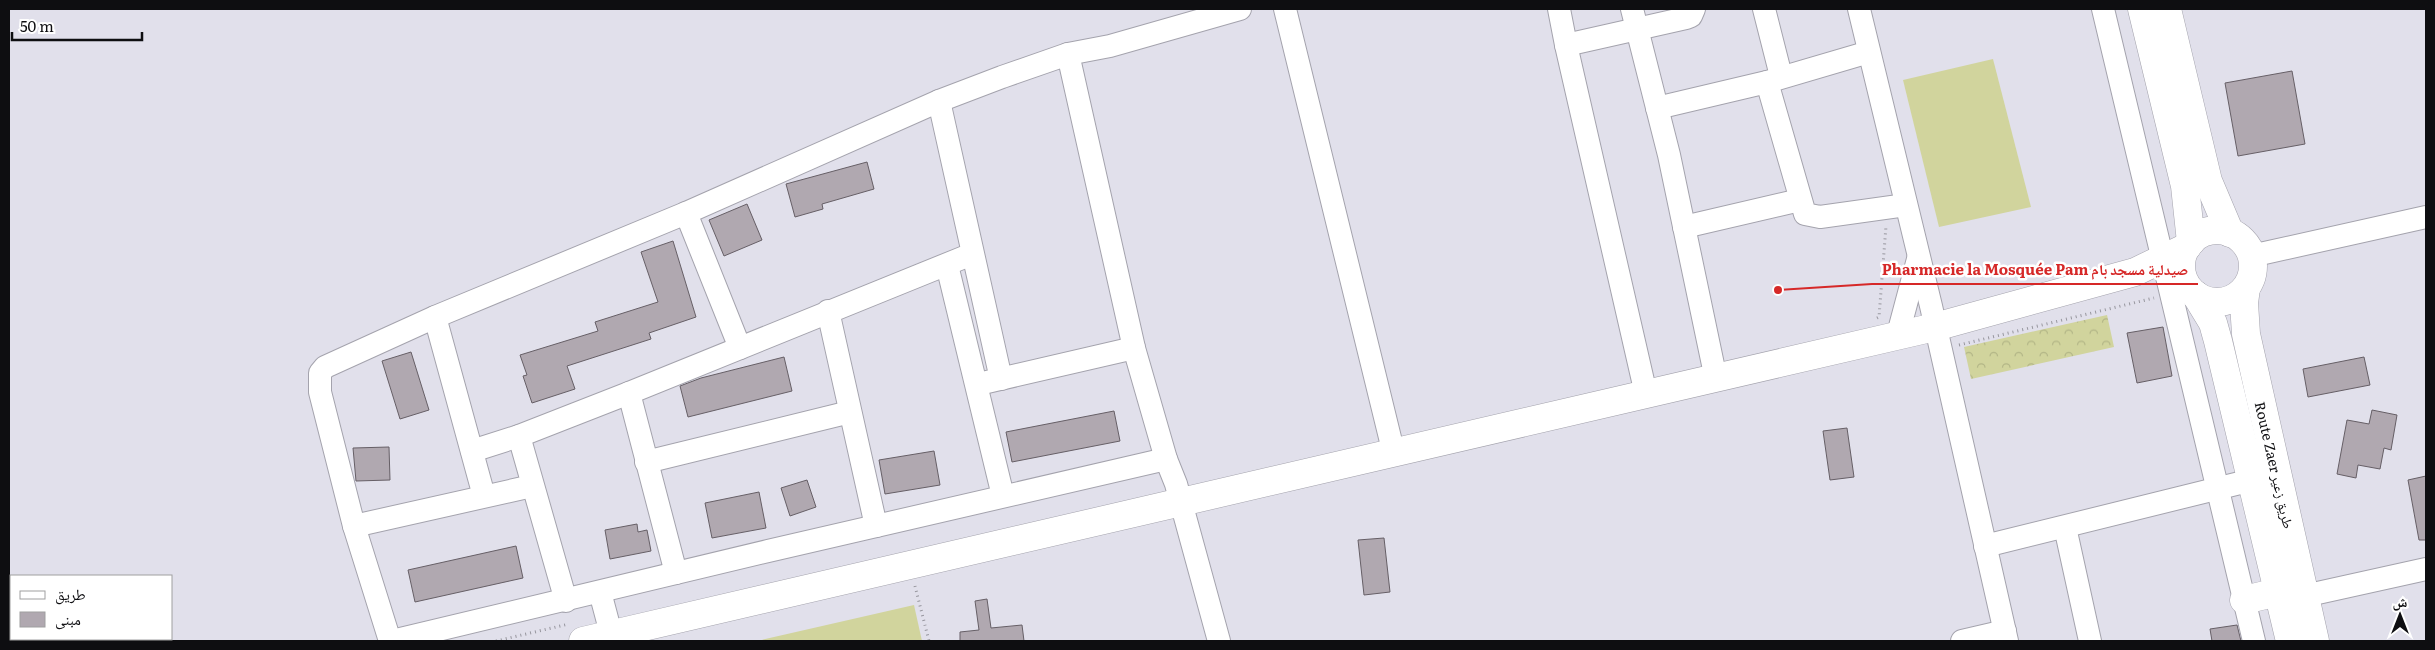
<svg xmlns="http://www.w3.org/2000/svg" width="2435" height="650" viewBox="0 0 2435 650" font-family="Literata,'Noto Naskh Arabic',serif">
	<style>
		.grass { fill: #d1d49d }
		.forest { fill: url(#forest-crowns) }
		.building { fill: #b0a8b0; stroke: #665f66 }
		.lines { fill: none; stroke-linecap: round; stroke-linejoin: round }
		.minor-casing { stroke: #a4a3ad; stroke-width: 24 }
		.major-casing { stroke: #a4a3ad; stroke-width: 29 }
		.path { stroke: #97969e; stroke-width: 3; stroke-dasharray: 1 4; stroke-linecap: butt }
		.minor { stroke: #fff; stroke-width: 22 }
		.major { stroke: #fff; stroke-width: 28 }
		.labels { text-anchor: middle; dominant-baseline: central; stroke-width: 5; stroke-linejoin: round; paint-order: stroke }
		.street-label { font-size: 14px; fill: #0e0e11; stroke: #fff }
		.leader { fill: none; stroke: #d62828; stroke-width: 2 }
		.callout-dot { fill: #d62828; stroke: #fff; stroke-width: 2 }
		.callout-label { font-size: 15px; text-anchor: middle; font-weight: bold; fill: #d62828; stroke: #fff; stroke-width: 5; stroke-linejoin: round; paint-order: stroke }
	</style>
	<defs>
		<pattern id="forest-crowns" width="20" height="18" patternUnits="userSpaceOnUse" patternTransform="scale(1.25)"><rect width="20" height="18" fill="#d1d49d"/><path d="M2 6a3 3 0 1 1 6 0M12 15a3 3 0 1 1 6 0" fill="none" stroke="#b2b586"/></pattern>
	</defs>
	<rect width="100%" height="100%" fill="#e1e0eb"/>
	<g class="grass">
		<polygon points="1993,59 2031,207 1939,227 1903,80"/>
		<polygon points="914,605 922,641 757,641"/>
	</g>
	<polygon class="forest" points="2107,315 2114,347 1971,379 1964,347"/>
	<g class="building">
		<polygon points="2292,71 2305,144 2238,156 2225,83"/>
		<polygon points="867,162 874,189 822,204 823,209 795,217 786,184"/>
		<polygon points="747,204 762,240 724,256 709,220"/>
		<polygon points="673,241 696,317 649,333 651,339 567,366 575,389 532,403 523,376 527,375 520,355 598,331 595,322 658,302 641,252"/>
		<polygon points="2163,327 2172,376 2137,383 2127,333"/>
		<polygon points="411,352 429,410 400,419 382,361"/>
		<polygon points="784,357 792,391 688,417 680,386 701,378"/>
		<polygon points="2364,357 2370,385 2308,397 2303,369"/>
		<polygon points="2372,410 2397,415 2391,450 2384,448 2380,469 2358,465 2356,478 2337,474 2347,420 2369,424"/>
		<polygon points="1114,411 1120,441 1012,462 1006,432"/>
		<polygon points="1847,428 1854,477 1830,480 1823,431"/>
		<polygon points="389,447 390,480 356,481 353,448"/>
		<polygon points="934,451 940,485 885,494 879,460"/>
		<polygon points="2426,476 2426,540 2419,540 2408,480"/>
		<polygon points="807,480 816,507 790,516 781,488"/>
		<polygon points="759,492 766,528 712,538 705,503"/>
		<polygon points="637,524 638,532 647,530 651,551 610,559 605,530"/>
		<polygon points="1384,538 1390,592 1364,595 1358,540"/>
		<polygon points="516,546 523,578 415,602 408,570"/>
		<polygon points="987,599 991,628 1022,625 1024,641 960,641 960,632 979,630 975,601"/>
		<polygon points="2237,625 2241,641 2212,641 2210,629"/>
	</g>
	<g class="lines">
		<defs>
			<g id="minor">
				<polyline points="1285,9 1394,454"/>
				<polyline points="1559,9 1566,45 1646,394"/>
				<polyline points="1632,9 1669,155 1716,379"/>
				<polyline points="1764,9 1781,76"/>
				<polyline points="1859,9 1931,306 2007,641"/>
				<polyline points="2103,9 2254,641"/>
				<polyline points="1566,45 1686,18 1691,16 1694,9"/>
				<polyline points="1068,54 1134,348 1166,459 1176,484 1219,641"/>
				<polyline points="1767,82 1805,214 1820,217 1906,205"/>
				<polyline points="939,101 1001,379"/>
				<polyline points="1657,108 1767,82 1869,52"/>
				<polyline points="686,213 740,348"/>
				<polyline points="1684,227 1800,200"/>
				<polyline points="2251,256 2426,217"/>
				<polyline points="947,265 1003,496"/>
				<polyline points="828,311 876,526"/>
				<polyline points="435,317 484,496"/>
				<polyline points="1898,334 1918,259"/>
				<polyline points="987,382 1134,348"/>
				<polyline points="629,393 676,573"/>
				<polyline points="519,436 566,601"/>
				<polyline points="472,451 519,436 629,393 972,254"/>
				<polyline points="646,462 850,412"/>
				<polyline points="354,526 532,486"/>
				<polyline points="2065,527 2090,641"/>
				<polyline points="1985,546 2252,480"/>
				<polyline points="600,592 613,641"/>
				<polyline points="2304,596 2426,569"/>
				<polyline points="390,641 354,526 320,392 320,373 325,367 435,317 686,213 939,101 1002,77 1068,54 1110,46 1240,9"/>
				<polyline points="392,641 768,551 1166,459"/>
				<polyline points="1962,641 2005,631"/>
			</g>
			<g id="major">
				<polyline points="2142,9 2185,186 2191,242"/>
				<polyline points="2167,9 2208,181 2230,233"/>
				<circle cx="2217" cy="266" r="36"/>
				<polyline points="2246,288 2244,303 2246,334 2315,641"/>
				<polyline points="2196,295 2213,323 2218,341 2290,641"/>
				<polyline points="2244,600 2278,592"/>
				<polyline points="583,641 1935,327 2135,272 2187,247"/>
			</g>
		</defs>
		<use href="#minor" class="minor-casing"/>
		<use href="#major" class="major-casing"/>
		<g class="path">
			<polyline points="1877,318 1879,317 1886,226"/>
			<polyline points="1959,345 2154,298"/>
			<polyline points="915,586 929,641"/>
			<polyline points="496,641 569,624"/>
		</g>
		<use href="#minor" class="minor"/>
		<use href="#major" class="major"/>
	</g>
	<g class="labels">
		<g class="street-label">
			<text transform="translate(2275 465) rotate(77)">Route Zaer طريق زعير</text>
		</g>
	</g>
	<path class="leader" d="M1778 290L1872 284H2198"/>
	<circle class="callout-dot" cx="1778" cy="290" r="5"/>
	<g class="callout-label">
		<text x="2035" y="275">Pharmacie la Mosquée Pam صيدلية مسجد بام</text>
	</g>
	<rect width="2435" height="650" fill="none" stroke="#0e0e11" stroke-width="20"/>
	<rect x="10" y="575" width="162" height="65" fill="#ffffff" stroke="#9f9fa0"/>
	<rect x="20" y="591" width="25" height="8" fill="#ffffff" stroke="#9f9fa0"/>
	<text x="55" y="600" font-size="15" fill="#0e0e11">طريق</text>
	<rect x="20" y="612" width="25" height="15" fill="#b0a8b0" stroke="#9f9fa0"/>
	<text x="55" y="625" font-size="15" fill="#0e0e11">مبنى</text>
	<g transform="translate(2400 615)" stroke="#ffffff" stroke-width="4" paint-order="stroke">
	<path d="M0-4L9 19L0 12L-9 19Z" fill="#0e0e11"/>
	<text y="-8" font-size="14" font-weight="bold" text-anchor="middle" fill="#0e0e11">ش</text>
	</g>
	<path d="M12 32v8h130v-8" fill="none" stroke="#0e0e11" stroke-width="2.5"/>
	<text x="20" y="32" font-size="15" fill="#0e0e11" stroke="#ffffff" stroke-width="4" paint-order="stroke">50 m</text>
</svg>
